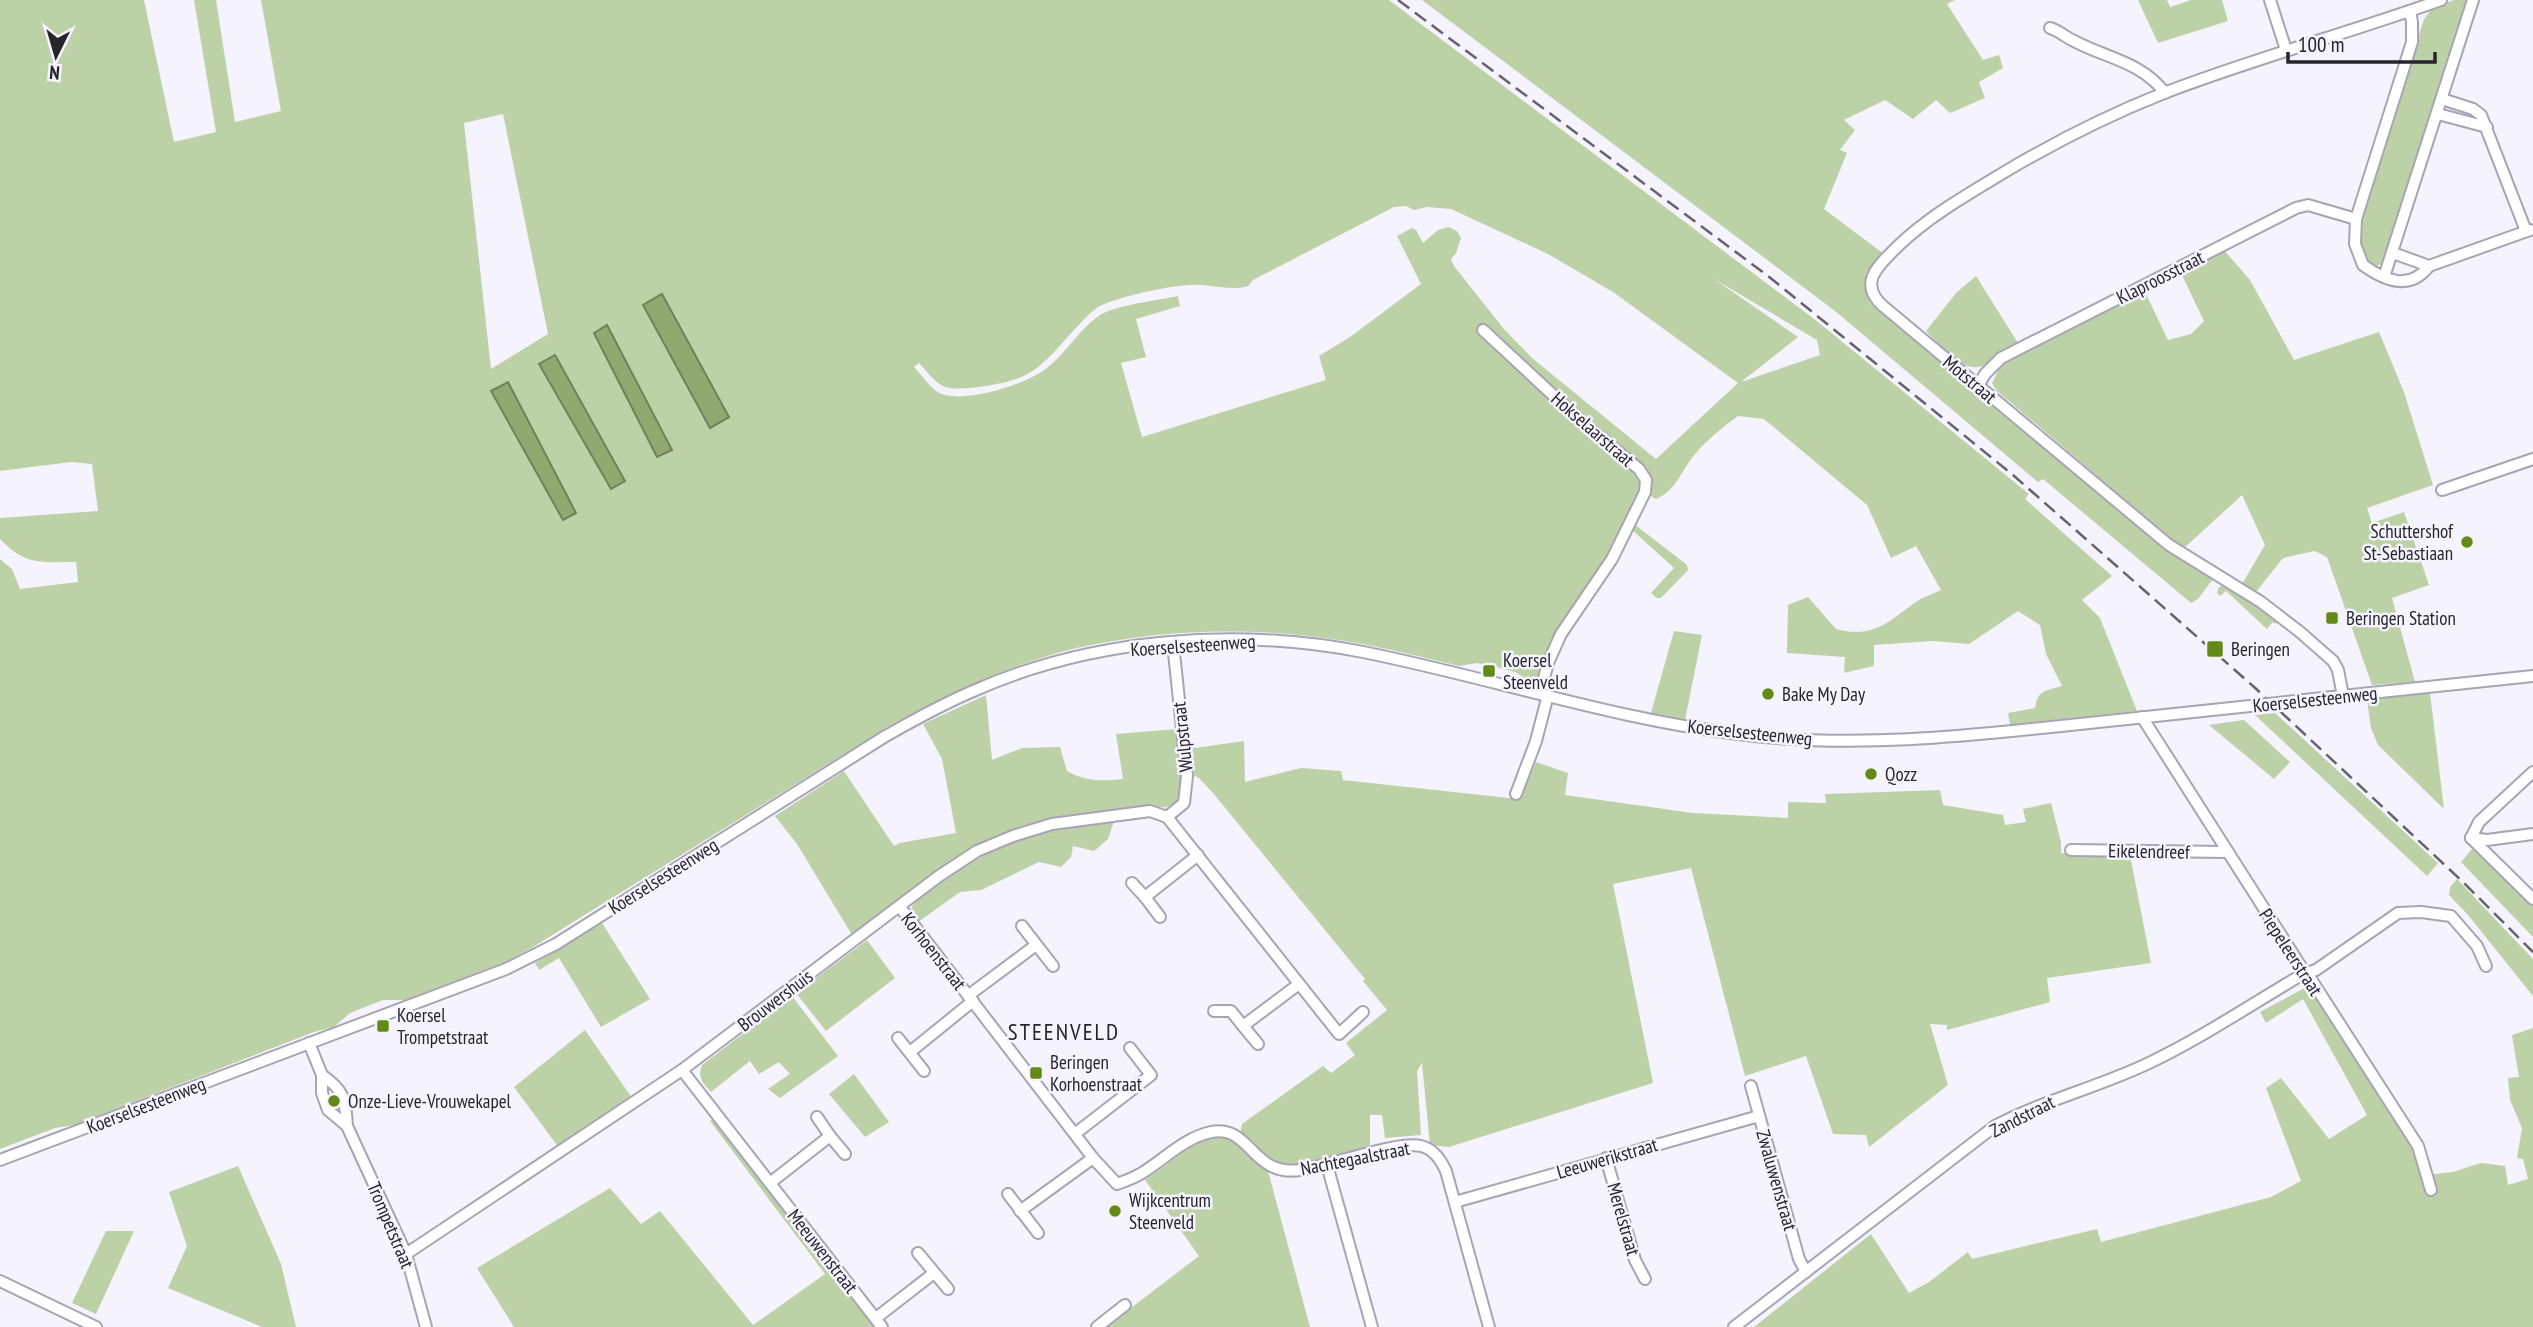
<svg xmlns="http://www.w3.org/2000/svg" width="2533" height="1327" font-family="'PT Sans Narrow',sans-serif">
<rect width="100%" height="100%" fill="#f5f3fe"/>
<g fill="#bdd1a6" fill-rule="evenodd">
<path d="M0,0H144L174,142L216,132L194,0H216L235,122L281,111L261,0H1389L1813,318L2029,494L2025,499L2112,576L2082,600L2100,618L2137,711L2010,725L2008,713L2035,708C2038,689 2046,691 2062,686L2046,654L2040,625L2018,611L1969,644L1933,641L1874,645V666L1844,673L1845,657L1787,653L1788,605L1808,597L1836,629C1875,639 1888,621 1916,602C1923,597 1933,594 1941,590L1916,546L1891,558L1867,505L1764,419L1738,416C1724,426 1708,439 1696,453C1682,468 1677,491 1656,499L1649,495L1636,471L1641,481V491L1608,558L1569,612L1550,645L1536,685L1515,672L1496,667L1477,663L1459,666C1421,657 1383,647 1345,641C1259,627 1171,628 1086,646C1018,660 955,692 894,723L533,947L505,962L405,1000H383L350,1013L334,1027L314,1032L74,1125L55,1128L0,1149V559L12,569L20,589L78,582L76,562C40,562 26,566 0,539V518L98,511L92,464L71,462L0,471ZM503,114L548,334L491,369L464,123ZM1406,206L1414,210L1427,207L1451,209L1548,254L1613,292L1738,383L1656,459L1532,358L1503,328L1454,266L1451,259L1456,253L1461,238L1457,231L1449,227L1438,230L1423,243L1416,230L1412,228L1397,236L1421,284L1350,337L1319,356L1326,380L1142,437L1121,363L1146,357L1136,319L1180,306L1178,296C1159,300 1116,305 1100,315C1079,329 1067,352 1047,368C1027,384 960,407 936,391C928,385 921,374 914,367L919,363C942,389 942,391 978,387C1031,381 1040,368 1074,330C1082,322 1091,310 1102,305C1123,296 1167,286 1190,285C1209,283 1229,292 1248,286L1253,280L1394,207ZM1714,279L1817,340L1820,355L1741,382L1798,337ZM608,326L657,456L594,333ZM507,382L576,513L563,519Z"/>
<path d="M1422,0H1955L1947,4L1983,60L1999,55L2003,68L1979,82L1985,98L1950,113L1936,100L1913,119L1885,100L1844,120L1855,130L1840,150L1847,153L1824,209L1884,254C1869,271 1859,282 1871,304L2159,543L2213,579L2198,599L2191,603L2043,479L2038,482L1835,311Z"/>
<polygon points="2138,0 2167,0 2170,7 2191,0 2222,0 2228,21 2158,43"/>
<path d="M2454,0H2467L2468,2L2385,262C2363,276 2360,246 2357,230L2424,19L2433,7Z"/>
<polygon points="2223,249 2250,280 2294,360 2379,332 2404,392 2433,485 2367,508 2372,523 2404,512 2429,585 2392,598 2415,682 2372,685 2327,557 2315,551 2283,558 2256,592 2242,584 2265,545 2242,495 2183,549 1996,390 1992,383 2000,367 2012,359 2144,290 2168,340 2191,334 2204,321 2180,271"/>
<path d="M1976,276L2018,343C2012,346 2004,348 1998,352C1993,355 1990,360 1986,364C1966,378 1939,344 1926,331L1957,292Z"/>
<polygon points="1634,524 1687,565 1688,570 1661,598 1657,598 1651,593 1674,568 1631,529"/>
<polygon points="2222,586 2260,607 2277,622 2275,624 2273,622 2267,629 2226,591 2220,596 2217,593 2219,587"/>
<polygon points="1674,631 1702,635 1685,720 1651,713"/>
<polygon points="2430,693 2444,809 2378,745 2371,728 2367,700"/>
<path d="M986,695L992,760L1022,748L1060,747L1067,771C1087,782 1101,781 1123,779L1116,734L1177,729C1178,745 1187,784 1180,797C1177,803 1172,805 1166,807L1096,812L1011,832L972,848L852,935L797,844L775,816L844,771L894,846L900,843L956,833L942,759L923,724Z"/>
<polygon points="2275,713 2438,863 2427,876 2255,715"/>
<polygon points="2244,720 2290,762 2274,779 2209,725"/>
<polygon points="1244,741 1245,782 1301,768 1341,771 1343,780 1509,798 1521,797 1536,762 1568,773 1565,795 1693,813 1788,818 1788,802 1826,803 1825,794 1940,790 1943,805 2003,815 2005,825 2026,822 2023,809 2051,803 2061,842 2061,853 2130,855 2151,963 2047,978 2050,1002 1947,1030 1947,1025 1930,1024 1948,1085 1869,1147 1866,1135 1833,1134 1806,1056 1745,1076 1691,868 1613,884 1653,1083 1449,1147 1430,1145 1422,1063 1417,1071 1421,1135 1385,1138 1382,1115 1370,1115 1370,1151 1300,1167 1278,1166 1240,1135 1242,1124 1323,1066 1331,1073 1355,1055 1346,1043 1387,1010 1363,981 1365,979 1213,793 1199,778 1191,774 1187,749"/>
<polygon points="1114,821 1108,839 1094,851 1073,846 1071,857 1061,867 1039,862 981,890 960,892 918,922 910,912 914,902 969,863 1012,842 1055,828"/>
<polygon points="2472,849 2513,885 2533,907 2533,937 2461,862"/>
<polygon points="2457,879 2533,959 2533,996 2468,915 2449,895 2450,887"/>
<polygon points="602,923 650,999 601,1027 559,958 539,970 535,963"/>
<polygon points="867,940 895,978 826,1031 796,993"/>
<polygon points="2310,985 2411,1139 2425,1175 2453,1172 2481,1163 2505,1166 2508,1185 2528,1179 2523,1159 2517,1158 2522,1128 2510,1100 2508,1078 2519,1077 2512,1035 2533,1028 2533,1327 1754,1327 1871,1234 1909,1293 1929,1282 1968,1252 1972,1259 2097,1229 2101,1242 2271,1197 2301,1181 2266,1088 2281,1078 2329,1139 2367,1115 2303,999 2266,1023 2260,1012"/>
<path d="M792,996L838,1056L780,1098L768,1089L790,1074L779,1062L759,1074L750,1061L711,1092C703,1083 697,1078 702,1065Z"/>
<polygon points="585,1030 632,1098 559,1148 514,1087"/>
<polygon points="854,1074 889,1122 865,1137 829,1094"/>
<polygon points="714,1118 876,1327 514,1327 477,1268 610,1188 641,1224 660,1211 753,1325 825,1274 710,1121"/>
<polygon points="1211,1136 1228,1137 1238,1143 1268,1171 1310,1327 1106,1327 1199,1256 1145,1180 1200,1140"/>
<polygon points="238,1166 281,1264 296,1327 262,1327 168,1288 187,1246 169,1192"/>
<polygon points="106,1231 134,1231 96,1314 72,1303"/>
</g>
<g fill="#8fa96f" stroke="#70815b" stroke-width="2">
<polygon points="662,294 729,417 710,428 643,305"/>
<polygon points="607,325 672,450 657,457 594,333"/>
<polygon points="555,355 625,481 611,489 539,364"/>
<polygon points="508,382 576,513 563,520 491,391"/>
</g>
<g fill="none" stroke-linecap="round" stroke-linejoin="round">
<g stroke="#a7a4b5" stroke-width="14">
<g id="minor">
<polyline points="2270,0 2286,50"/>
<path d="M2410,11L2412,22V42L2356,219L2355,244L2363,265C2385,281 2410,291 2429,266"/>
<path d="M2050,28C2060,31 2065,37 2074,41C2106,58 2142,62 2165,93"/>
<polyline points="2442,99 2473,109 2481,115 2526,231"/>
<polyline points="2438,114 2487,127"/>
<polyline points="2393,253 2429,266 2530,230"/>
<polyline points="2384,277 2473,0"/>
<polyline points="1483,330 1584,424 1639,469 1646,480 1645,492 1612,559 1561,634 1548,663 1540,693"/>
<polyline points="1978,386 1985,374 2001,358 2296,208 2308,205 2356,219"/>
<polyline points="2442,490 2533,459"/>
<polyline points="1173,643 1187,776 1184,803 1167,817 1339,1034 1363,1012"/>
<path d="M2343,696L2338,670L2333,661L2300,632L2261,602L2169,545L1883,306C1857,283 1879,265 1898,246C1927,218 1963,197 1998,176C2051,144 2106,116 2164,93C2255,58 2349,33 2441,0"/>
<polyline points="2304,700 2533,676"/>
<polyline points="2142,717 2300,965 2302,973 2307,973 2418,1146 2431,1190"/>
<polyline points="1516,794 1536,741 1548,695"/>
<polyline points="2471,838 2479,822 2533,772"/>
<polyline points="2471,838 2533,899"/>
<polyline points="2471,838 2487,840 2533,834"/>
<polyline points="2071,850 2226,852"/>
<polyline points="1132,883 1145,897"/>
<path d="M900,907L1093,1158L1117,1184C1125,1181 1134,1178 1142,1173C1163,1160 1186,1137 1211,1132C1251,1124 1251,1177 1300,1170C1330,1166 1396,1141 1421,1146C1434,1149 1441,1160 1446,1171L1489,1327"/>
<polyline points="1160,917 1145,897 1198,855"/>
<polyline points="1022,926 1053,966"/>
<polyline points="2307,973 2316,970 2398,913 2421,912 2451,916 2477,946 2486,966"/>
<polyline points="969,995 1036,945"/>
<polyline points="1214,1011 1231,1011 1243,1026"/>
<polyline points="898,1038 924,1071"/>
<polyline points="309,1043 322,1075 322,1093 328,1110 347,1126"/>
<polyline points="1258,1044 1243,1026 1299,984"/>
<polyline points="910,1052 973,1001"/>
<polyline points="682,1070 882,1327"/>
<path d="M322,1075C345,1091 345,1099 347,1126L406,1254L426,1327"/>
<polyline points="1751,1086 1799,1259 1806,1272"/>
<polyline points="1076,1133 1151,1075 1130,1048"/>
<polyline points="830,1136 845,1154"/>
<polyline points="1606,1158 1635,1260 1645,1279"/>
<path d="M0,1160L506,969L556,944L884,737C912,721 941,705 971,692C1091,638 1235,627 1363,652C1493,678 1621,722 1754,736C1858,747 1958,737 2061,726C2124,719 2187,713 2250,706"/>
<polyline points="1327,1165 1372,1327"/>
<polyline points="770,1183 830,1136 817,1117"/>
<polyline points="1008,1194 1038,1233"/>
<polyline points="1455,1202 1759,1116"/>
<polyline points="1020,1211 1093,1158"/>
<polyline points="918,1253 948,1289"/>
<polyline points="406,1254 682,1070 939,876 977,851 1013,836 1052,824 1150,811 1167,817"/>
<polyline points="0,1281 96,1327"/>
<polyline points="876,1318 934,1273"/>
<polyline points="1097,1327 1125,1305"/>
<path d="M1734,1327L1995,1126C2044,1100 2099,1087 2149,1063C2201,1038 2249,1006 2298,977L2302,973"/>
</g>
</g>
<use href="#minor" stroke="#fff" stroke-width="10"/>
<polyline stroke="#64626b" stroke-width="2.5" stroke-dasharray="14 7" stroke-linecap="butt" points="1398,0 1768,276 2013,475 2253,686 2463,882 2533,952"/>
<g stroke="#a7a4b5" stroke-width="14" stroke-linecap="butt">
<polyline id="minor-bridge" points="2250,706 2304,700"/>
</g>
<use href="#minor-bridge" stroke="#fff" stroke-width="10"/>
</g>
<g fill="#628a15" stroke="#f5f3fe" stroke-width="2.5">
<circle cx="2467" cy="542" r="7"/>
<rect x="2325" y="611" width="14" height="14" rx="3.5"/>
<rect x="2206" y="640" width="18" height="18" rx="3.5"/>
<rect x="1482" y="664" width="14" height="14" rx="3.5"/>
<circle cx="1768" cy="694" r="7"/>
<circle cx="1871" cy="774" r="7"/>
<rect x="376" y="1019" width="14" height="14" rx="3.5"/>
<rect x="1029" y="1066" width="14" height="14" rx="3.5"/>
<circle cx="334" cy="1101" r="7"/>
<circle cx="1115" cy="1211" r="7"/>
</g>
<g text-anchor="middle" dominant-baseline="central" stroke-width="5" stroke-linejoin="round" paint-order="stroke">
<g font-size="19" fill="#27252c" stroke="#f5f3fe">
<text transform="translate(2160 277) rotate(-27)">Klaproosstraat</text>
<text transform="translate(1970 379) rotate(40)">Motstraat</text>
<text transform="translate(1593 429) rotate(41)">Hokselaarstraat</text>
<text transform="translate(1193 645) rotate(-4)">Koerselsesteenweg</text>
<text transform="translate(2315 699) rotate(-6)">Koerselsesteenweg</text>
<text transform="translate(1750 732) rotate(6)">Koerselsesteenweg</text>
<text transform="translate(1182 737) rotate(-96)">Wulpstraat</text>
<text transform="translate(2149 851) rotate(1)">Eikelendreef</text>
<text transform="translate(663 876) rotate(-32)">Koerselsesteenweg</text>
<text transform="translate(934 951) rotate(52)">Korhoenstraat</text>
<text transform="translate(2291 952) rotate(57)">Piepeleerstraat</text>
<text transform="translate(775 1000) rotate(-37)">Brouwershuis</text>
<text transform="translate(146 1105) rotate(-21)">Koerselsesteenweg</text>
<text transform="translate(2022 1116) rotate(-27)">Zandstraat</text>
<text transform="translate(1355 1158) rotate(-11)">Nachtegaalstraat</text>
<text transform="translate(1607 1158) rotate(-16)">Leeuwerikstraat</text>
<text transform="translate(1777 1180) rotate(74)">Zwaluwenstraat</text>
<text transform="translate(1624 1219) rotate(74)">Merelstraat</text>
<text transform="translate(391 1225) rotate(67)">Trompetstraat</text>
<text transform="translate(823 1251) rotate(52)">Meeuwenstraat</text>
</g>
<g font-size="19" fill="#27252c" stroke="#f5f3fe" text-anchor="start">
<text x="2453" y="531" text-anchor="end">Schuttershof<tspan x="2453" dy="22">St-Sebastiaan</tspan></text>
<text x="2346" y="618">Beringen Station</text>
<text x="2231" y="649">Beringen</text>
<text x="1503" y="660">Koersel<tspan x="1503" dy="22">Steenveld</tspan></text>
<text x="1782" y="694">Bake My Day</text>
<text x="1885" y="774">Qozz</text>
<text x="397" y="1015">Koersel<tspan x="397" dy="22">Trompetstraat</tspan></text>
<text x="1050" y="1062">Beringen<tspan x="1050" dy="22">Korhoenstraat</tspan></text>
<text x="348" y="1101">Onze-Lieve-Vrouwekapel</text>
<text x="1129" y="1200">Wijkcentrum<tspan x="1129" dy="22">Steenveld</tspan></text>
</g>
<g font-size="23" letter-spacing="2" fill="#27252c" stroke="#f5f3fe">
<text x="1064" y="1031">STEENVELD</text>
</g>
</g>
<g transform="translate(56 56) rotate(185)" stroke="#f5f3fe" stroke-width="5" paint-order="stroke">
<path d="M0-5L12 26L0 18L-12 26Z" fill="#27252c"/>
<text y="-10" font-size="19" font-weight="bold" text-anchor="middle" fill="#27252c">N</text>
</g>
<path d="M2288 52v10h147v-10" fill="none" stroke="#27252c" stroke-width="3.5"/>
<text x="2298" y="52" font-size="21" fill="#27252c" stroke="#f5f3fe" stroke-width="5" paint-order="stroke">100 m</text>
</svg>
